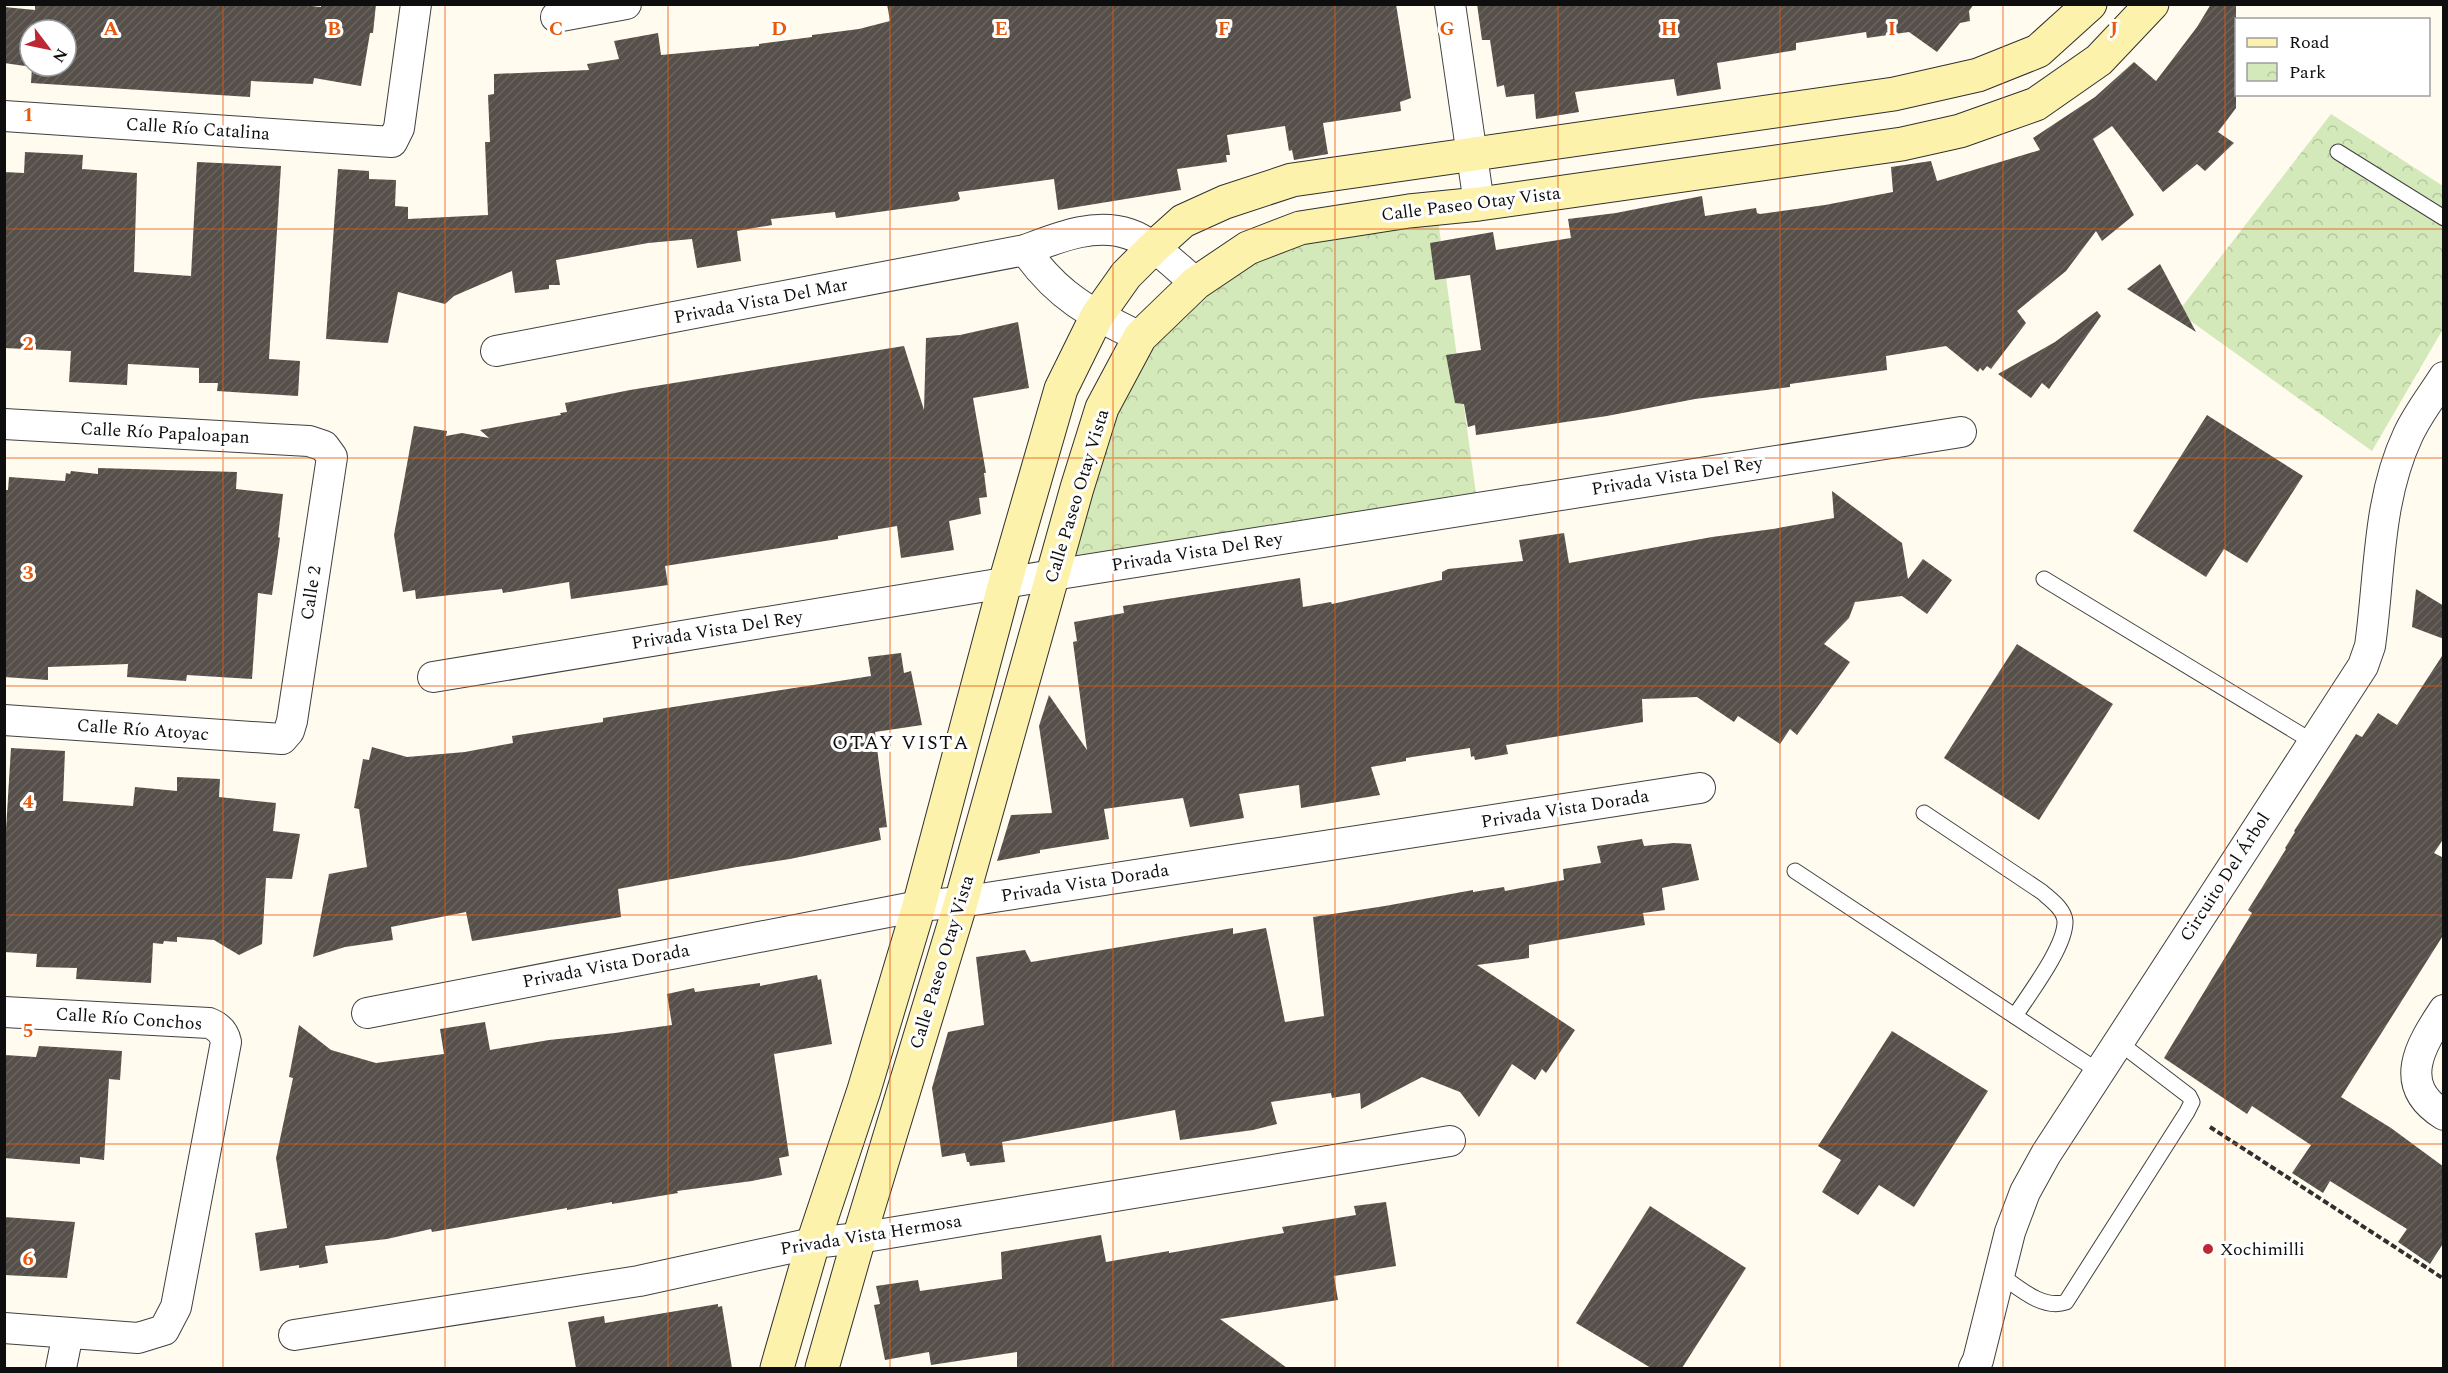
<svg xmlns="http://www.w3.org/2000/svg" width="2448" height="1373" font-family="Spectral,serif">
<defs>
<pattern id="park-crowns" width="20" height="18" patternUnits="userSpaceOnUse" patternTransform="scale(1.5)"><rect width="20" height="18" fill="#d3e9b9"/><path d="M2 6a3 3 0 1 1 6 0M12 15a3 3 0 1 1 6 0" fill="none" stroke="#b4c79e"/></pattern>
<pattern id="building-hatch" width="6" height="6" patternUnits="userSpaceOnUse" patternTransform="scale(1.5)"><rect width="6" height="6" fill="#564f4a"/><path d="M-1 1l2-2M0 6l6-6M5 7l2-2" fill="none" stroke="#696460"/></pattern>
</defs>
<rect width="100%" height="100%" fill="#fffbef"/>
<g fill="url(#park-crowns)">
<polygon points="2331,114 2443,186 2443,329 2372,451 2178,312"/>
<polygon points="1437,213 1479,515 1053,575 1140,337 1248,248"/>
</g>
<g fill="url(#building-hatch)" fill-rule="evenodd">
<path d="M56,4H291L321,7V4H376L373,33H370L361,86L314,78L313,84L251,81L250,97L31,83L32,67L4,63V7L35,10V5ZM30,30H66V66H30Z"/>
<polygon points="887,4 1396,4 1411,98 1400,102 1401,111 1323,123 1328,154 1294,160 1292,150 1289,151 1285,126 1227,135 1230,155 1226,155 1227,162 1177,169 1181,190 1058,210 1054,179 958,192 960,199 957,201 836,218 835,212 771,219 772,225 737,231 741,261 697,268 692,239 648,243 556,260 560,285 549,285 549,289 515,293 512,271 454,296 445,304 398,292 388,343 326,339 338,169 369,171 369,179 396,180 395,206 408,207 408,219 488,215 485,142 490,142 488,95 494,94 494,74 589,70 587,64 619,59 614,41 658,33 661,55 759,46 759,44 812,37 812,35 859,29 890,21"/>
<polygon points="1477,4 1974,4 1969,11 1970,21 1960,23 1937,52 1909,32 1867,38 1866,32 1796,43 1796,50 1717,63 1721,89 1677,96 1674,79 1575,92 1579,112 1536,119 1534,94 1506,97 1504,85 1497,87 1490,40 1482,40"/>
<polygon points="2211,4 2236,4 2236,108 2218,132 2234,143 2205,171 2197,164 2163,192 2112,126 2093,139 2134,215 2102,241 2096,231 2066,271 2017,311 2026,323 1991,369 1987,366 1983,371 1980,368 1978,372 1946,346 1886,356 1887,370 1790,384 1790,387 1695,399 1607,416 1476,435 1475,425 1468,427 1464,404 1455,403 1446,355 1481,350 1470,275 1435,280 1430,243 1493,232 1496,250 1571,238 1568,219 1616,213 1702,196 1705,216 1756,208 1757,213 1760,214 1825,205 1893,192 1891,167 1931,161 1937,181 2040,150 2033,138 2095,97 2134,62 2156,81 2197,27"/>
<polygon points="25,152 83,155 82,169 137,173 134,272 191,276 197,162 281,166 269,359 300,361 298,396 217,391 218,383 199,383 199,368 128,364 127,385 69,382 71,351 4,348 4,172 24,173"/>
<polygon points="2160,264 2196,332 2127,289"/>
<polygon points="2097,311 2101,316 2049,389 2042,383 2031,398 1998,374 2055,342"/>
<polygon points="1018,322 1029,388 973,398 986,473 984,473 987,497 979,498 981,514 949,521 954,550 901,558 897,526 838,536 838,539 665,566 668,585 571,599 569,582 503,593 502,589 416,599 415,590 403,592 394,535 414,426 447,431 446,436 462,433 489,438 480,430 561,415 560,413 567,412 565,403 630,390 904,346 924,410 926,338 960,335"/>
<polygon points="2207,415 2303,476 2247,563 2224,549 2206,577 2133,531"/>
<polygon points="98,468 237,472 236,489 283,494 278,537 280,538 272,595 258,593 252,679 187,675 186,681 127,677 128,664 48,667 48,680 4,677 4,490 8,490 9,477 65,481 66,473 70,474 71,471 98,474"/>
<polygon points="1832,491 1902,543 1908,579 1923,559 1952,580 1927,614 1902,596 1855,602 1849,618 1824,644 1850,662 1797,735 1790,729 1780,744 1738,716 1734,722 1697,697 1642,699 1643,722 1506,745 1508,754 1475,760 1474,756 1471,757 1470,748 1406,758 1406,761 1371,767 1380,795 1301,808 1299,785 1239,794 1244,818 1190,827 1183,798 1104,809 1109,839 1040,850 1040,853 997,861 1011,815 1052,813 1039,726 1049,695 1087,750 1073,642 1077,641 1074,622 1124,613 1123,606 1300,578 1303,607 1331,602 1332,604 1442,580 1442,572 1448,569 1523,561 1519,540 1564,533 1569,563 1712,537 1773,529 1834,518"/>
<polygon points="2416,589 2444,606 2444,639 2412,627"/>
<polygon points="2017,644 2113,704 2039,820 1944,758"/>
<polygon points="901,653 904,673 911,671 922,725 875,732 887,827 879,828 881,840 790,859 737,867 618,889 621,917 472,941 466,912 391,927 393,940 345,947 313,957 329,874 367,867 359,809 354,808 363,759 369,760 372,747 407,757 465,752 513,743 512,736 603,722 603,718 871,676 868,657"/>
<polygon points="2444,653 2444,838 2434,853 2444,858 2444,934 2341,1097 2391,1128 2444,1167 2444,1242 2430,1264 2398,1242 2407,1229 2330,1181 2323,1193 2292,1173 2311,1145 2252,1106 2247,1114 2164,1058 2252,913 2248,910 2286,849 2285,848 2295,832 2294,831 2356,734 2362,737 2378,713 2397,725"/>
<polygon points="11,748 65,751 63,801 133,806 135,787 177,791 177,777 220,779 219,797 276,803 273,831 300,834 292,879 266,878 262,944 239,955 214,940 177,937 177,942 164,941 163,944 153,943 151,983 76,979 77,968 36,967 37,954 4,952 4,862"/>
<polygon points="1642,839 1644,846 1674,843 1691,844 1699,880 1662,888 1665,910 1643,913 1645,925 1529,945 1529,958 1477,965 1575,1030 1546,1073 1542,1069 1535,1080 1512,1064 1479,1117 1460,1092 1422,1077 1361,1109 1360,1093 1332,1098 1331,1093 1271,1102 1277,1124 1253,1130 1180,1140 1175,1110 1002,1142 1005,1162 970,1166 969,1162 967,1162 965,1153 942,1157 932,1088 948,1032 984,1025 976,957 1025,950 1031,962 1233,928 1233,934 1266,928 1285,1022 1324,1016 1313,917 1385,906 1473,890 1473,892 1504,887 1505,891 1564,880 1563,869 1601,863 1597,846"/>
<polygon points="817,975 818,980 821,979 832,1044 774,1054 789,1156 779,1158 782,1175 752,1181 677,1191 678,1193 612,1204 612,1202 567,1210 567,1208 432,1232 431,1229 387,1239 325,1246 328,1263 299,1268 299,1265 260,1271 255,1233 287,1228 276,1158 293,1078 289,1077 299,1025 331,1050 376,1063 444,1054 440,1029 485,1022 490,1050 549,1040 615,1033 672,1025 667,994 694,988 695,992 760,983 760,986"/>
<polygon points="1892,1031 1988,1091 1914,1207 1879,1185 1858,1215 1822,1192 1841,1160 1818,1146"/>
<polygon points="39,1046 122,1051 120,1080 109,1079 104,1160 80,1157 80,1164 4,1158 5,1055 36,1057"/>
<polygon points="1386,1202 1396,1266 1334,1276 1338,1300 1220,1319 1287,1368 1017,1368 1017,1352 931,1365 929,1352 885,1360 874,1305 880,1304 876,1286 918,1280 920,1291 1002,1279 1001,1252 1101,1235 1106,1262 1169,1251 1169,1253 1284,1233 1282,1227 1356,1215 1354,1206"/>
<polygon points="1650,1206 1746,1268 1682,1368 1651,1368 1576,1323"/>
<polygon points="4,1217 75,1222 67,1278 4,1275"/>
<polygon points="718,1304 718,1307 722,1306 732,1368 576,1368 568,1322 604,1316 605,1323"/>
</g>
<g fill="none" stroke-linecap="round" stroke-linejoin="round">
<g stroke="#414141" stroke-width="17">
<g id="lane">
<polyline points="2338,152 2444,218"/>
<polyline points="2044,579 2313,742"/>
<path d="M1924,813L2042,892C2051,900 2064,909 2065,921C2066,946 2029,994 2015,1016"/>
<polyline points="1795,871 2098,1071"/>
<path d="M1999,1274C2018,1287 2042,1310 2066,1302L2187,1112L2192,1102L2189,1096L2117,1041"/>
</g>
</g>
<g stroke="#414141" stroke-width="32">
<g id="street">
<polyline points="1450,4 1479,204"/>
<polyline points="556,17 626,4"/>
<polyline points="4,116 392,142 399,128 416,4"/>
<path d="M1025,250C1058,297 1090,313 1140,337"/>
<path d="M496,351L1025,250C1057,238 1094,222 1129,234C1153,242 1176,267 1196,283"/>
<polyline points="4,424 309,441 324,446 332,457 292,721 289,731 282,739 4,720"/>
<polyline points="433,677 1053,575 1961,432"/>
<path d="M2444,1010C2420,1046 2396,1085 2444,1115"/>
<path d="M4,1012L209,1023C219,1027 224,1032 226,1042L176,1307L164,1330L138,1338L4,1328"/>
<polyline points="367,1013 919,906 961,902 1700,788"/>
<polyline points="294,1335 639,1281 813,1243 859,1238 1450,1141"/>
<polyline points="61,1368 68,1333"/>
<path d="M1974,1368L1978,1360L2010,1232L2025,1192L2046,1154L2363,666L2370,646C2380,576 2377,501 2408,435C2417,415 2432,396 2444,377"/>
</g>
</g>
<g stroke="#303030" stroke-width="35">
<g id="secondary">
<polyline points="777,1368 813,1243 864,1090 919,906 1005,583 1061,389 1097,316 1126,275 1153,248 1183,221 1225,202 1292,180 1894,94 1978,75 2038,51 2090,4"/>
<polyline points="822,1368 859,1238 961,902 1077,488 1102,408 1140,337 1196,283 1248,248 1300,228 1409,211 1479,204 1902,144 1960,131 2036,104 2099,60 2152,4"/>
</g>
</g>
<polyline stroke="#303030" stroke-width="4" stroke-dasharray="6 3" stroke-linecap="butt" points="2210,1127 2444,1279"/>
<use href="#lane" stroke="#fff" stroke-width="15"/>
<use href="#street" stroke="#fff" stroke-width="30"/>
<use href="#secondary" stroke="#fdf2ab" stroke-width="33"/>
</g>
<path fill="none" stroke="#e8590c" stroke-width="1.5" stroke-opacity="0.55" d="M223,4V1368M445,4V1368M668,4V1368M890,4V1368M1113,4V1368M1335,4V1368M1558,4V1368M1780,4V1368M2003,4V1368M2225,4V1368M4,229H2444M4,458H2444M4,686H2444M4,915H2444M4,1144H2444"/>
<circle fill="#bc2834" stroke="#fff" stroke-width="2" cx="2208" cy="1249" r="6"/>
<g text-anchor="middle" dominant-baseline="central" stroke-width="6" stroke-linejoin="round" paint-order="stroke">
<g font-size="18" fill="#0e0e0e" stroke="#fff">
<text transform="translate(198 129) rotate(4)">Calle Río Catalina</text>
<text transform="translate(1471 204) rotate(-7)">Calle Paseo Otay Vista</text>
<text transform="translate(761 301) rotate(-11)">Privada Vista Del Mar</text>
<text transform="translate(165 433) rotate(3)">Calle Río Papaloapan</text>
<text transform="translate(1677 476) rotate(-9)">Privada Vista Del Rey</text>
<text transform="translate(1077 496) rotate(-73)">Calle Paseo Otay Vista</text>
<text transform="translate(1197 552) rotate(-9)">Privada Vista Del Rey</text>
<text transform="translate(311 593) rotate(-81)">Calle 2</text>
<text transform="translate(717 630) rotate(-9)">Privada Vista Del Rey</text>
<text transform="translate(143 730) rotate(4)">Calle Río Atoyac</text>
<text transform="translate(1565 809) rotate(-9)">Privada Vista Dorada</text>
<text transform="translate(2225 877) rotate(-57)">Circuito Del Árbol</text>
<text transform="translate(1085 883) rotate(-9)">Privada Vista Dorada</text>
<text transform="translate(942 962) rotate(-73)">Calle Paseo Otay Vista</text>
<text transform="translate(606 966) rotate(-11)">Privada Vista Dorada</text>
<text transform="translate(129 1019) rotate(4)">Calle Río Conchos</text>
<text transform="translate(871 1235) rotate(-9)">Privada Vista Hermosa</text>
</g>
<g font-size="18" fill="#0e0e0e" stroke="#fff" text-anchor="start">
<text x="2220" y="1249">Xochimilli</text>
</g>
<g font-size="20" letter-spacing="1.5" fill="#0e0e0e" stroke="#fff">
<text x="901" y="743">OTAY VISTA</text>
</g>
</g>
<g font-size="20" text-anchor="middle" font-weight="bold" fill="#e8590c" stroke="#fff" stroke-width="6" stroke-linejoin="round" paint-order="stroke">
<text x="111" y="35">A</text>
<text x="334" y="35">B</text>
<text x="556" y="35">C</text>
<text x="779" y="35">D</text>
<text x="1001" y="35">E</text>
<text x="1224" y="35">F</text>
<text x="1447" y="35">G</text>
<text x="1669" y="35">H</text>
<text x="1892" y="35">I</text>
<text x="2114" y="35">J</text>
<text x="28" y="121">1</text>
<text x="28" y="350">2</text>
<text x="28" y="579">3</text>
<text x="28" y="808">4</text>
<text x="28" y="1037">5</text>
<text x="28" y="1265">6</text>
</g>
<rect width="2448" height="1373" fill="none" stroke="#0e0e0e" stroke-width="12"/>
<rect x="2235" y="18" width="195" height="78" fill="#ffffff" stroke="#9f9f9f" stroke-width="1.5"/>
<rect x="2247" y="38" width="30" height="9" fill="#fdf2ab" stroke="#9f9f9f" stroke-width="1.5"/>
<text x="2289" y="48" font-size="18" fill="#0e0e0e">Road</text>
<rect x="2247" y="63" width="30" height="18" fill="url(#park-crowns)" stroke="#9f9f9f" stroke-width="1.5"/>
<text x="2289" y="78" font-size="18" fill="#0e0e0e">Park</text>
<g transform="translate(48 48) rotate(122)"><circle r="28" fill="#ffffff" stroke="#9f9f9f" stroke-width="1.5"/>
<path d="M0-4.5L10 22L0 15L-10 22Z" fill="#bc2834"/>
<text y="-9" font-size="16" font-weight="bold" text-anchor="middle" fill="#0e0e0e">N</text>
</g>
</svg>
